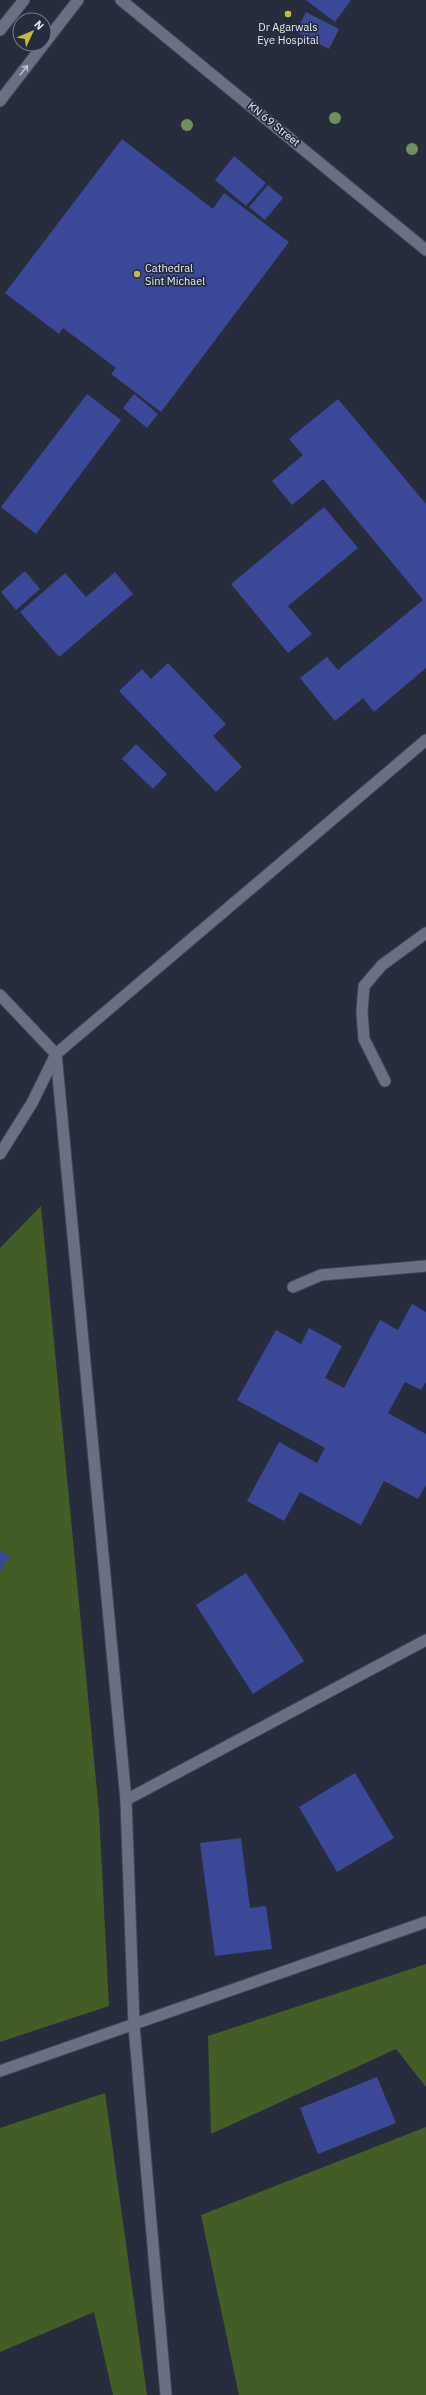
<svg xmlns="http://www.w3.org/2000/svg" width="426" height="2395" font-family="'IBM Plex Sans',sans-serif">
<rect width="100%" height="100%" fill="#282d3e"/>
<g fill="#445c25">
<polygon points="41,1206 99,1812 109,2006 0,2042 0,1248"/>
<polygon points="426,1964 426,2087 396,2049 211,2134 208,2036"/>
<polygon points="105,2093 147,2395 113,2395 94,2312 0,2352 0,2128"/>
<polygon points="426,2127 426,2395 239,2395 201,2215"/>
</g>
<g fill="#3b4797">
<polygon points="306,0 351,0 335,22"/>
<polygon points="306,12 339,29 329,49 296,32"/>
<polygon points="122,139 213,209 224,193 289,242 161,412 111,374 116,368 63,328 59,334 5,293"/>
<polygon points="234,156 266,183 246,206 215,180"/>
<polygon points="268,185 283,198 265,220 249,207"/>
<polygon points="87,394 121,420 36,534 1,507"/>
<polygon points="134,394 158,414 147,428 123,408"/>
<polygon points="338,399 426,504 426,668 374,712 363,698 335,721 300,678 327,657 338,670 423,600 323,479 292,505 272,481 303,455 289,439"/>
<polygon points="324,507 358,548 288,606 312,634 288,653 231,584"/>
<polygon points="25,571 40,589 16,610 1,592"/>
<polygon points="115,572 133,594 59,657 20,612 65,573 86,597"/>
<polygon points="168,663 226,724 213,736 242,767 216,792 119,691 142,669 151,679"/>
<polygon points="136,744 167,774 153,789 122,759"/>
<polygon points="412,1304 426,1312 426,1382 421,1390 405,1382 388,1413 426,1434 426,1485 418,1499 384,1481 361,1525 300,1492 284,1521 247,1501 279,1442 317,1463 325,1448 237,1400 276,1330 301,1344 309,1328 342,1346 325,1378 344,1388 380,1320 398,1330"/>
<polygon points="0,1550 9,1556 0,1571"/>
<polygon points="246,1573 304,1661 253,1694 196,1605"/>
<polygon points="355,1773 394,1838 337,1872 299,1807"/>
<polygon points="241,1838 250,1908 266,1906 272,1949 215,1956 200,1843"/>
<polygon points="377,2077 396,2123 318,2154 300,2108"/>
</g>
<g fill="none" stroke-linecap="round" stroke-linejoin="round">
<g stroke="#444856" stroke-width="13">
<g id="service">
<polyline points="385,1081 364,1039 362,1012 364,986 382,965 426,933"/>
<polyline points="293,1287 321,1275 426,1266"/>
<polyline points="126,1800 426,1640"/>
</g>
</g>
<g stroke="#444856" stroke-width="13">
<g id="minor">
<polyline points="121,0 426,250"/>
<polyline points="0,30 24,0"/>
<polyline points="0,101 78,0"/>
<polyline points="0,995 56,1054 126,1800 134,2026 166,2395"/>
<polyline points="0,1154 32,1103 56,1054 426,740"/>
<polyline points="0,2071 426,1922"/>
</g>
</g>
<use href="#service" stroke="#6a7084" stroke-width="11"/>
<use href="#minor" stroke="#6a7084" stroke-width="11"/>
</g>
<g fill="#719056">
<circle cx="335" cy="118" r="6"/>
<circle cx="187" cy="125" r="6"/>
<circle cx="412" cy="149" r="6"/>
</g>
<defs><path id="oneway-shaft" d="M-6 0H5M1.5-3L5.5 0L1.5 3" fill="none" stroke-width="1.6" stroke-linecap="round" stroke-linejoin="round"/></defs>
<use stroke="#b9becc" href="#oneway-shaft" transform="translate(24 70) rotate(-52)"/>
<g fill="#c3bd3e" stroke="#282d3e" stroke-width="1.5">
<circle cx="288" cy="14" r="4"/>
<circle cx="137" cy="274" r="4"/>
</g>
<g text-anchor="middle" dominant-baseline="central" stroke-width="3.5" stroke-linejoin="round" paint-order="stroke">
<g font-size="11" fill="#e4e8f3" stroke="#282d3e">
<text x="288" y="27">Dr Agarwals<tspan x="288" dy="13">Eye Hospital</tspan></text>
<text x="145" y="268" text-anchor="start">Cathedral<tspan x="145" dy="13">Sint Michael</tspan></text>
</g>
<g font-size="11" fill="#e4e8f3" stroke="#282d3e">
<text transform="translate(274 124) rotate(39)">KN 69 Street</text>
</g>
</g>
<g transform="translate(32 32) rotate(46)"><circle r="19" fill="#282d3e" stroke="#737886"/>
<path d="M0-3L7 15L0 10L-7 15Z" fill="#c3bd3e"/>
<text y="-6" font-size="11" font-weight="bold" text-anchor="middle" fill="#e4e8f3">N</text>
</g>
</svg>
